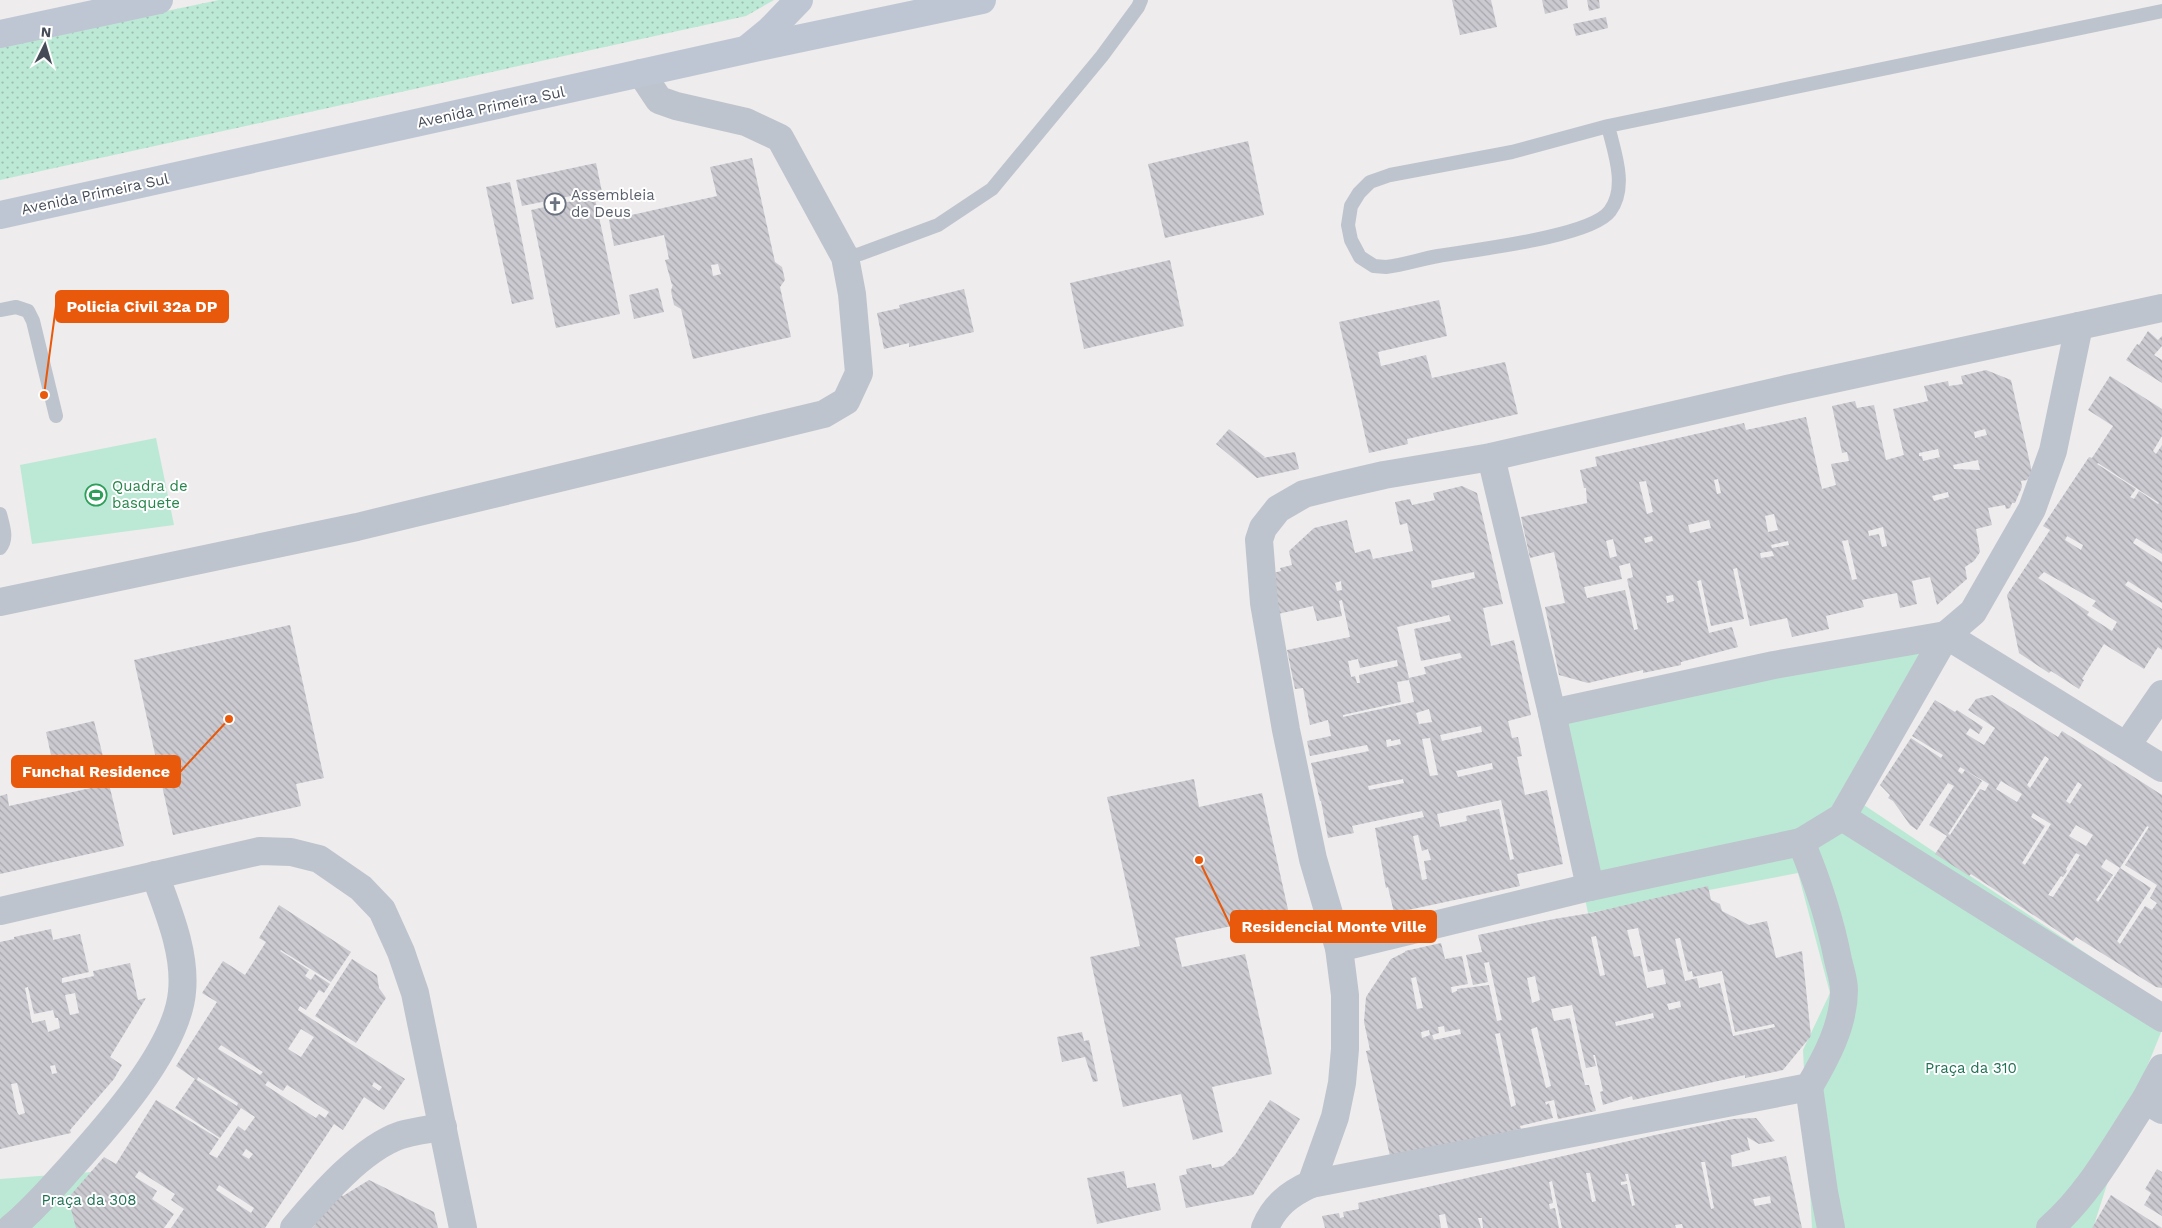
<svg xmlns="http://www.w3.org/2000/svg" width="2162" height="1228" font-family="'Work Sans',sans-serif">
<defs>
<pattern id="grass-dots" width="8" height="8" patternUnits="userSpaceOnUse" patternTransform="scale(1.25)"><rect width="8" height="8" fill="#bce9d5"/><path d="M2 2h.1M6 6h.1" fill="none" stroke="#9bbfb0" stroke-width="1.8" stroke-linecap="round"/></pattern>
<pattern id="building-back-hatch" width="6" height="6" patternUnits="userSpaceOnUse" patternTransform="scale(1.25)"><rect width="6" height="6" fill="#cacad0"/><path d="M-1 5l2 2M0 0l6 6M5-1l2 2" fill="none" stroke="#a6a6ac"/></pattern>
</defs>
<rect width="100%" height="100%" fill="#eeecec"/>
<polygon fill="url(#grass-dots)" points="219,0 774,0 746,16 0,180 0,46"/>
<g fill="#bce9d5">
<polygon points="156,438 174,525 32,544 20,465"/>
<polygon points="1937,627 1864,805 2162,1004 2162,1030 2136,1094 2093,1228 1812,1228 1803,1050 1830,993 1798,873 1588,913 1545,708"/>
<polygon points="105,1171 138,1228 0,1228 0,1179"/>
</g>
<g fill="url(#building-back-hatch)" fill-rule="evenodd">
<polygon points="1452,0 1491,0 1497,27 1460,35"/>
<polygon points="1542,0 1567,0 1568,8 1545,14"/>
<polygon points="1587,0 1599,0 1600,8 1589,11"/>
<polygon points="1606,17 1608,28 1576,36 1573,24"/>
<polygon points="1248,141 1264,215 1165,238 1148,164"/>
<path d="M752,158L775,262L782,267L785,280L780,287L791,337L693,359L681,309L674,305L671,291L673,284L672,285L665,260L669,259L664,235L614,246L609,220L717,196L710,167ZM718,264L721,274L713,276L711,265Z"/>
<polygon points="596,163 602,192 594,194 620,314 556,328 531,210 577,200 576,195 522,206 516,180"/>
<polygon points="510,182 534,299 512,304 486,187"/>
<polygon points="1170,260 1184,326 1084,349 1070,283"/>
<polygon points="658,288 664,312 634,319 629,295"/>
<polygon points="964,289 974,332 909,347 909,343 884,349 877,313 900,308 899,305"/>
<polygon points="1439,300 1447,336 1378,352 1381,366 1426,355 1432,378 1505,362 1518,414 1407,439 1408,444 1369,453 1339,322"/>
<polygon points="2148,331 2158,340 2162,336 2162,346 2154,355 2162,360 2162,383 2126,360 2137,344 2139,345"/>
<path d="M1986,370L2011,380L2032,472L2027,480L2021,481L2022,487L2015,503H2012L2010,508L2006,509L2005,505L1988,508L1992,525L1976,529L1980,552L1974,561L1965,567L1967,579L1937,605L1930,577L1912,581L1917,604L1900,608L1897,593L1862,600L1864,607L1826,616L1829,629L1792,637L1787,618L1750,626L1737,568L1733,569L1744,619L1711,626L1701,580L1697,581L1709,633L1732,627L1738,647L1681,662V665L1643,673V670L1588,683L1559,675L1545,607L1565,603L1554,552L1530,558L1521,517L1587,503L1586,488H1584L1580,470L1597,466L1595,457L1744,423L1746,430L1806,417L1822,489L1836,485L1831,464L1849,461L1847,452L1842,453L1832,406L1855,401L1857,408L1874,405L1886,460L1904,455L1893,409L1928,401L1924,386L1948,381L1949,386L1963,384L1961,376ZM1985,429L1987,435L1975,438L1974,432ZM1938,449L1940,457L1923,461L1922,456H1919V453ZM1978,460L1980,470L1954,469L1953,465ZM1718,479L1721,493L1717,494L1714,480ZM1646,481L1653,512L1647,514L1639,482ZM1948,492L1949,497L1934,501L1932,496ZM1774,514L1778,530L1768,532L1765,516ZM1709,520L1711,528L1690,533L1688,525ZM1883,527L1887,546L1882,547L1879,534L1869,536L1868,531ZM1652,536L1653,541L1645,543L1644,538ZM1613,539L1617,556L1610,558L1606,541ZM1848,540L1857,579L1852,580L1842,541ZM1788,541L1789,545L1772,548L1771,545ZM1772,551L1774,556L1761,558L1760,553ZM1630,563L1633,577L1627,579L1638,629L1634,630L1625,590L1587,598L1584,587L1622,579L1619,566ZM1673,595L1674,601L1667,603L1666,596Z"/>
<path d="M2110,376L2162,409V436L2153,451L2156,454L2162,445V554L2136,538L2133,543L2162,562V603L2128,581L2125,585L2162,609V650L2158,647L2144,669L2104,644L2082,679L2084,680L2079,689L2051,671L2049,673L2019,653L2007,595L2050,530L2043,526L2089,457L2092,458L2113,426L2088,410ZM2098,463L2159,503L2158,504L2139,491L2134,499L2130,497L2136,489L2097,464ZM2067,536L2083,545L2081,550L2065,540ZM2044,572L2096,601L2092,606L2117,622L2112,631L2087,615L2089,612L2038,578Z"/>
<polygon points="1229,429 1265,457 1263,458 1295,452 1299,469 1257,478 1216,444"/>
<path d="M1462,486L1477,493L1503,604L1483,608L1491,646L1514,640L1531,715L1508,721L1512,738L1518,737L1522,756L1517,757L1525,795L1547,790L1563,864L1517,874L1520,886L1394,913L1388,887L1386,888L1375,828L1424,817L1422,811L1352,826L1354,833L1328,838L1321,801H1320L1311,763L1369,751L1367,745L1310,756L1307,741L1331,736L1328,720L1310,725L1303,688L1295,689L1287,650L1350,637L1342,600L1339,601L1342,616L1317,621L1313,606L1278,614L1273,573L1281,571L1280,568L1292,565L1289,551L1314,528L1347,520L1355,553L1370,549L1373,559L1413,551L1407,523L1400,525L1395,502L1410,499L1412,505L1435,500L1433,493ZM1474,572L1475,578L1432,588L1431,581ZM1341,581L1342,590L1337,591L1335,583ZM1449,615L1451,621L1414,629L1421,661L1460,653L1462,658L1424,667L1426,674L1409,678L1397,627ZM1358,659L1360,668L1397,660L1398,666L1359,675L1360,683H1357L1355,676L1351,677L1348,661ZM1409,680L1414,702L1343,717V715L1401,702L1397,682ZM1429,709L1432,722L1419,724L1416,713ZM1481,726L1482,732L1442,741L1440,735ZM1430,738L1438,775L1430,776L1422,739ZM1391,739V741L1400,739L1401,744L1387,747L1386,740ZM1492,763L1493,769L1458,777L1456,771ZM1403,779L1404,783L1369,790L1368,786ZM1501,800L1514,859L1510,860L1499,809L1466,816L1467,821L1440,827L1437,814ZM1418,835L1422,851L1428,849L1431,860L1424,861L1427,879L1422,880L1413,836Z"/>
<polygon points="290,625 324,778 296,784 301,806 173,835 134,660"/>
<path d="M1992,695L2058,737L2062,731L2162,795V988L2156,987L2076,937L2073,941L1971,874L1969,876L1935,854L1947,836L1929,825L1954,786L1948,783L1917,830L1910,825L1893,801L1888,798L1890,795L1880,785L1911,738L1941,758L1943,755L1912,736L1935,700L1955,712L1957,710L1983,727L1979,734L1970,728L1966,734L1984,745L1995,728L1968,710L1976,699ZM2045,756L2049,759L2030,788L2027,785ZM1960,767L1989,784L1985,791L1980,789L1950,835L1948,834L1982,781L1965,770L1962,774L1958,771ZM2001,781L2022,794L2017,802L1996,789ZM2078,782L2082,785L2070,804L2066,801ZM2033,813L2051,824L2025,865L2022,863L2045,826L2031,817ZM2076,825L2093,835L2086,846L2069,836ZM2147,826L2149,827L2125,865L2157,885L2150,898L2157,903L2152,910L2145,906L2120,944L2117,941L2151,888L2120,868L2098,902L2096,900L2113,875L2101,867L2106,859L2120,868ZM2076,853L2080,855L2053,897L2048,895L2061,876L2063,877L2067,871L2066,869Z"/>
<polygon points="94,721 107,772 57,783 46,732"/>
<polygon points="1194,779 1199,807 1262,793 1289,914 1175,938 1182,967 1245,954 1272,1074 1212,1087 1223,1132 1193,1140 1181,1094 1123,1107 1090,957 1140,946 1107,797"/>
<polygon points="109,784 124,846 0,874 0,796 7,794 9,806"/>
<path d="M1708,886L1711,900L1720,904L1722,911L1749,925L1767,921L1776,958L1802,951L1811,1036L1783,1070L1745,1078V1075L1633,1100L1632,1096L1603,1105L1600,1092L1603,1091L1595,1055H1593L1596,1066L1586,1068L1572,1005L1551,1009L1554,1021L1570,1018L1585,1085H1589L1596,1111L1558,1119L1554,1100L1545,1102L1546,1105L1549,1103L1553,1118L1520,1126L1521,1129L1390,1156L1366,1051L1370,1050L1364,1022L1366,997L1391,959L1405,952V951L1441,943L1445,959L1462,956L1468,984L1451,987L1452,993L1457,991V989L1489,985L1497,1021L1502,1020L1489,962L1484,963L1488,982L1473,985L1466,955L1482,952L1478,935L1554,919L1591,913ZM1638,928L1648,972L1663,969L1666,984L1647,988L1640,956L1634,957L1627,930ZM1596,936L1605,975L1600,976L1591,937ZM1680,938L1688,972L1692,971L1693,977L1722,971L1735,1032L1774,1024L1775,1027L1733,1036L1720,983L1699,988L1697,978L1685,981L1675,939ZM1535,976L1540,1000L1532,1003L1527,978ZM1416,977L1423,1008L1417,1009L1411,978ZM1680,1001L1681,1007L1669,1010L1667,1004ZM1653,1013L1654,1018L1616,1026L1615,1022ZM1444,1026L1445,1032L1460,1029L1461,1034L1434,1040L1432,1035L1439,1033L1438,1027ZM1537,1027L1551,1086L1546,1088L1531,1029ZM1429,1030L1430,1035L1422,1038L1421,1032ZM1500,1033L1516,1105L1511,1107L1495,1034Z"/>
<path d="M279,905L351,952L331,982L281,950L280,951L309,970L305,976L311,980L315,974L330,984L324,993L319,990L306,1010L300,1006L298,1010L405,1079L384,1110L364,1097L343,1130L334,1124L265,1228H171L184,1209L171,1200L175,1194L139,1171L135,1177L157,1191L152,1199L174,1214L164,1228H76L68,1198L104,1157L116,1164L156,1100L219,1139L209,1154L217,1158L238,1126L245,1131L255,1117L241,1108L220,1138L175,1108L195,1079L176,1066L217,1002L202,993L223,961L245,975L266,942L259,938ZM301,1029L314,1037L301,1057L288,1049ZM221,1045L263,1072L260,1075L218,1049ZM198,1077L238,1103L237,1106L197,1080ZM268,1081L283,1091L287,1085L329,1112L325,1118L319,1114L316,1118L265,1085ZM374,1082L382,1087L379,1091L372,1086ZM246,1149L253,1154L249,1159L242,1155ZM219,1185L254,1208L251,1213L216,1190Z"/>
<path d="M51,929L53,940L80,934L89,972L62,978V983L94,976L93,971L130,963L138,1000L146,998L110,1057L122,1065L114,1079L70,1130L71,1133L0,1149V942L14,939V937ZM28,987L34,1014L53,1010L55,1018H58L60,1028L48,1032L45,1020L32,1023L25,988ZM75,993L79,1013L70,1015L65,995ZM55,1065L57,1073L52,1074L50,1066ZM17,1083L25,1113L19,1115L17,1112L11,1084Z"/>
<polygon points="352,959 377,975 379,988 386,998 356,1043 315,1016"/>
<polygon points="1082,1032 1084,1041 1089,1040 1098,1081 1093,1082 1085,1057 1062,1062 1057,1037"/>
<polygon points="1270,1100 1300,1119 1253,1195 1186,1208 1179,1176 1187,1174 1186,1169 1211,1164 1212,1168 1223,1166 1235,1155"/>
<path d="M1756,1118L1775,1141L1759,1144L1747,1137L1750,1150L1731,1155L1732,1167L1786,1156L1802,1228H1683L1682,1224L1675,1225L1676,1228H1562L1552,1181L1549,1182L1553,1203L1549,1204L1550,1209L1555,1208L1559,1228H1483L1482,1218H1478L1481,1228H1448L1445,1214L1439,1215L1441,1228H1325L1322,1216L1339,1213L1340,1218L1344,1217L1343,1212L1359,1209L1358,1203L1655,1135L1733,1119ZM1701,1162H1705L1714,1208L1711,1209ZM1586,1173H1590L1596,1201L1592,1202ZM1625,1174H1628L1635,1205L1632,1206L1627,1184L1621,1185V1182L1627,1181ZM1770,1196L1771,1203L1755,1206L1753,1199Z"/>
<polygon points="2157,1169 2162,1172 2162,1216 2144,1205 2151,1193 2145,1189"/>
<polygon points="1124,1171 1127,1188 1155,1183 1161,1210 1097,1224 1087,1178"/>
<polygon points="369,1180 434,1212 438,1228 313,1228 336,1191 343,1196"/>
<polygon points="2111,1195 2162,1228 2092,1228"/>
</g>
<g fill="none" stroke-linecap="round" stroke-linejoin="round">
<g stroke="#bec4cd" stroke-width="14">
<path d="M1608,126C1614,151 1628,187 1610,211C1591,237 1472,250 1438,256C1421,259 1404,265 1386,267L1374,266L1360,257L1351,240L1348,225L1351,206L1359,193L1370,182L1390,175L1512,152L1608,126L2162,11"/>
<polyline points="845,257 860,254 938,225 992,189 1102,56 1138,7 1141,0"/>
<polyline points="0,310 16,307 28,311 33,321 56,416"/>
<path d="M0,514C3,526 8,539 0,548"/>
</g>
<g stroke="#bec4cd" stroke-width="28">
<polyline points="1491,457 1552,713 1590,887"/>
<polyline points="0,602 357,527 824,414 846,401 859,373 852,294 845,257 780,138 746,122 676,106 659,100 641,73"/>
<polyline points="1552,713 1774,665 1946,635 2162,768"/>
<polyline points="2127,745 2162,694"/>
<polyline points="1842,817 2162,1018"/>
<polyline points="1801,842 1842,817 1946,635 1973,612 2032,509 2053,451 2079,326"/>
<polyline points="0,911 260,851 291,852 319,859 361,888 382,910 401,952 415,993 463,1228"/>
<polyline points="2162,1068 2145,1100 2162,1110"/>
<polyline points="1809,1087 1824,1192 1831,1228"/>
<path d="M1311,1184L1809,1087C1826,1058 1844,1025 1844,990C1844,980 1840,969 1838,960C1830,919 1817,880 1801,842L1590,887L1339,948"/>
<path d="M11,1228C32,1211 51,1189 69,1169C107,1127 177,1049 182,992C186,952 168,911 155,875"/>
<path d="M294,1228C320,1197 362,1148 401,1135C415,1131 429,1129 443,1127"/>
<path d="M1265,1228C1274,1206 1289,1194 1311,1184L1335,1117L1342,1083L1345,1049V995L1339,948L1313,859L1286,730L1264,603L1259,540L1263,528L1278,509L1304,494L1336,486L1384,475L1491,457L1787,389L2162,308"/>
<path d="M2050,1228C2090,1193 2116,1144 2145,1100"/>
</g>
<g stroke="#bfc6d3" stroke-width="28">
<polyline points="0,34 159,0"/>
<polyline points="748,48 770,30 799,0"/>
<polyline points="0,215 745,50 982,0"/>
</g>
</g>
<defs>
<g id="church-ring" transform="scale(1.125)"><circle r="9.5" fill="#fff" stroke="#6b7280" stroke-width="1.5"/><path d="M-1.2-6h2.4v3.5h3.3v2.4h-3.3V6h-2.4V-.1h-3.3v-2.4h3.3Z" fill="#6b7280"/></g>
<g id="stadium-ring" transform="scale(1.125)"><circle r="9.5" fill="#fff" stroke="#2e9e5b" stroke-width="1.5"/><path d="M0-5a6.5 5 0 1 0 0 10a6.5 5 0 1 0 0-10ZM-3.5-1.8h7v3.6h-7Z" fill="#2e9e5b"/></g>
</defs>
<g fill-rule="evenodd">
<use href="#church-ring" x="555" y="204"/>
<use href="#stadium-ring" x="96" y="495"/>
</g>
<g text-anchor="middle" dominant-baseline="central" stroke-width="4" stroke-linejoin="round" paint-order="stroke">
<g font-size="15" fill="#464c57" stroke="#fff">
<text transform="translate(491 107) rotate(-12)">Avenida Primeira Sul</text>
<text transform="translate(95 194) rotate(-12)">Avenida Primeira Sul</text>
</g>
<g font-size="15" fill="#5b616d" stroke="#fff" text-anchor="start">
<text x="571" y="195">Assembleia<tspan x="571" dy="17">de Deus</tspan></text>
</g>
<g font-size="15" fill="#27864d" stroke="#fff" text-anchor="start">
<text x="112" y="486">Quadra de<tspan x="112" dy="17">basquete</tspan></text>
</g>
<g font-size="15" fill="#1e7155" stroke="#fff">
<text x="1971" y="1068">Praça da 310</text>
<text x="89" y="1200">Praça da 308</text>
</g>
</g>
<path fill="none" stroke="#e8590c" stroke-width="2" d="M44 395L56 306M229 719L180 772M1199 860L1231 927"/>
<g fill="#e8590c" stroke="#fff" stroke-width="2">
<circle cx="44" cy="395" r="5"/>
<circle cx="229" cy="719" r="5"/>
<circle cx="1199" cy="860" r="5"/>
</g>
<g fill="#e8590c" stroke="#e8590c" stroke-width="2">
<rect x="56" y="291" width="172" height="31" rx="5"/>
<rect x="12" y="756" width="168" height="31" rx="5"/>
<rect x="1231" y="911" width="205" height="31" rx="5"/>
</g>
<g font-size="16" text-anchor="middle" font-weight="bold" fill="#fff">
<text x="142" y="312">Policia Civil 32a DP</text>
<text x="96" y="777">Funchal Residence</text>
<text x="1334" y="932">Residencial Monte Ville</text>
</g>
<g transform="translate(45 45) rotate(5)" stroke="#ffffff" stroke-width="4" paint-order="stroke">
<path d="M0-4L9 19L0 12L-9 19Z" fill="#464c57"/>
<text y="-8" font-size="14" font-weight="bold" text-anchor="middle" fill="#464c57">N</text>
</g>
</svg>
